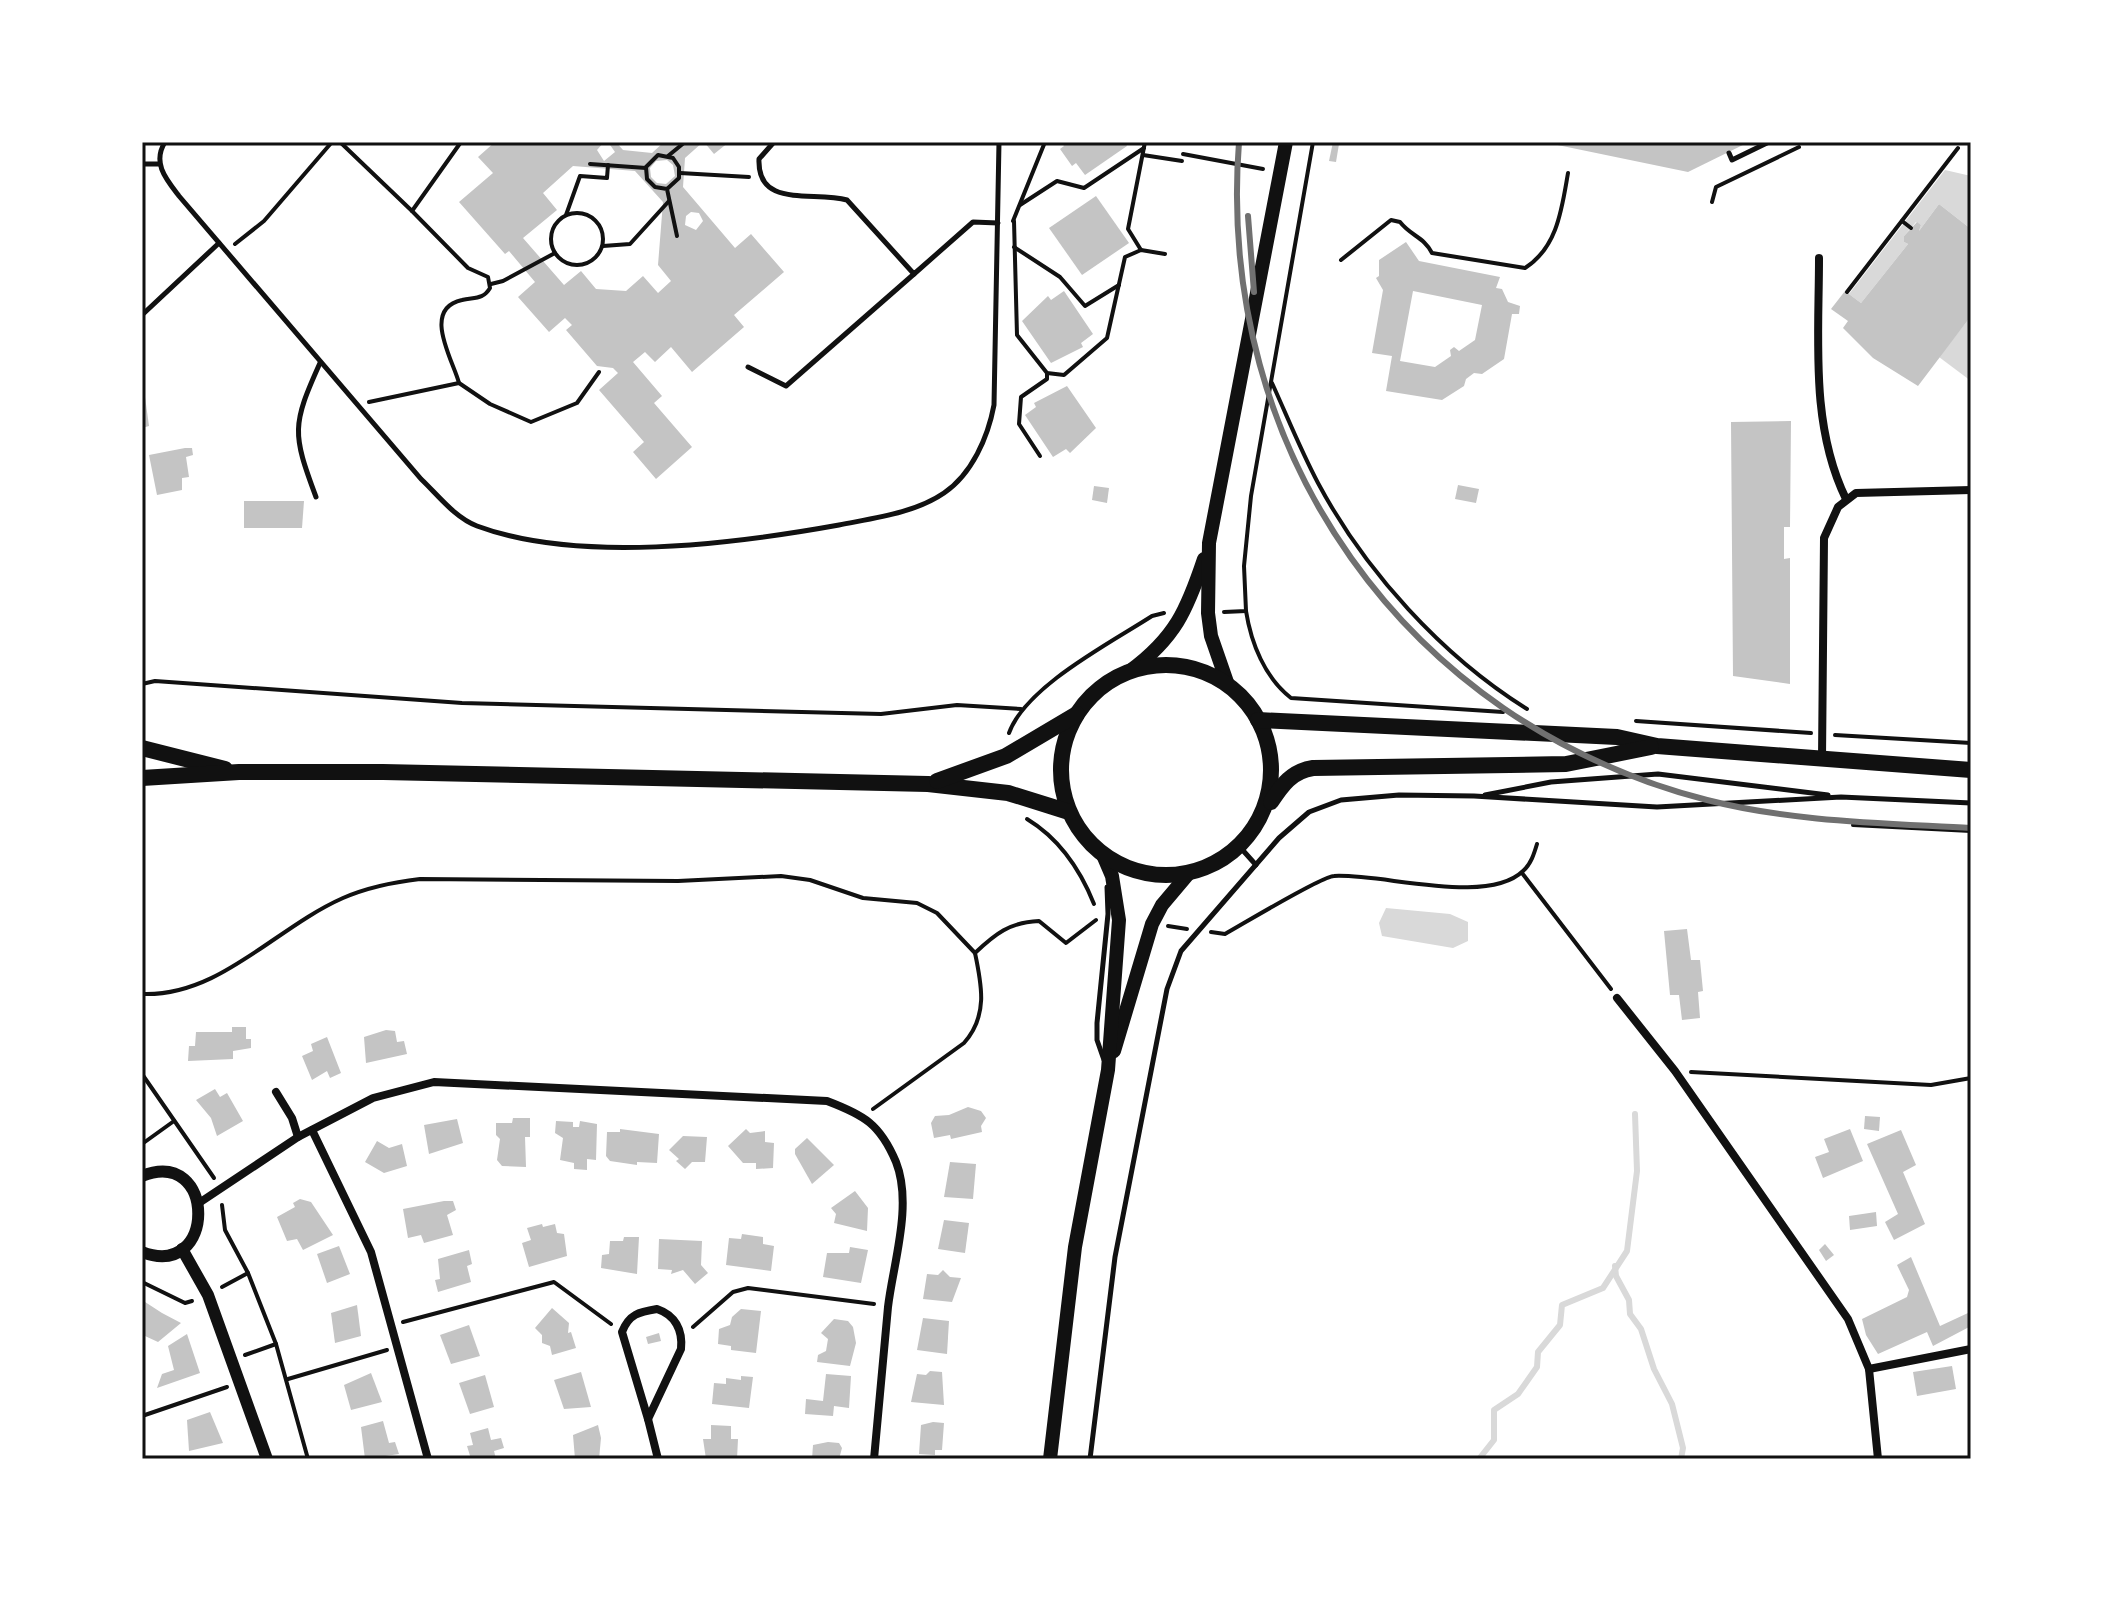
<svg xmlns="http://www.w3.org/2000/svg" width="2113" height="1601" font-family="'Work Sans',sans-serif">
<rect width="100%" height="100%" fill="#fff"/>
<g fill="#d9d9d9">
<polygon points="1945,170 1971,176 1971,229 1939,204 1919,231 1921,225 1916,222 1904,236 1904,242 1908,244 1861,303 1849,294"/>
<polygon points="1971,316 1971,381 1939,357"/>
<polygon points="1386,908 1450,914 1468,922 1468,941 1453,948 1382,936 1379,923"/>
</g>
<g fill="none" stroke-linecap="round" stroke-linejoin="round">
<g stroke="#d9d9d9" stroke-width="6">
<polyline points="1615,1266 1616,1276 1629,1300 1630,1314 1641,1329 1654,1369 1672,1404 1683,1448 1681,1459"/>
<polyline points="1479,1459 1494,1440 1494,1410 1518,1394 1537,1367 1538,1352 1560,1325 1562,1305 1603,1288 1627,1251 1637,1171 1635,1114"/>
</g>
</g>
<g fill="#c4c4c4" fill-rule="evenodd">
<path d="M495,142H604L597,150L604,161L615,152L608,142H616L623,150L652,153L664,142H703L685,158L683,187L735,248L751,234L784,272L734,315L744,327L692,372L671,347L655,362L645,352L633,362L662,396L654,403L692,447L656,479L633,452L644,442L599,390L618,373L613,368L597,366L566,330L572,325L565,318L549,332L518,297L535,282L509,251L505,254L459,202L493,173L478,157ZM667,160L673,165L675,176L666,184L657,183L651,177L650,168L656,161ZM573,166L635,171L663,202L658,265L671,281L658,293L643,276L626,291L596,289L581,271L564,285L523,238L557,210L543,193ZM691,212L699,213L703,221L696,230L685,225L686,216Z"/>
<polygon points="704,142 729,142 714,154"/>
<polygon points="1061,142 1125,142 1127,146 1085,175 1076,163 1072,166 1060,149 1064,146"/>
<polygon points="1333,142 1339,144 1336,162 1329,161"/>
<polygon points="1543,142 1749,142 1688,172"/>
<polygon points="1096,196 1129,243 1082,275 1049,228"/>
<polygon points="1939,204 1971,229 1971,316 1918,386 1873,358 1843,328 1848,321 1831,309 1845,291 1861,303 1908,244 1904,242 1904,236 1917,222 1921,225 1919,231"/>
<path d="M1406,242L1419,261L1500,277L1496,288L1502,289L1508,302L1520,306L1519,314H1512L1504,359L1482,374L1474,373L1466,379L1464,386L1442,400L1386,391L1392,356L1372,353L1383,290L1376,278L1379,276V260ZM1413,291L1482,305L1475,340L1459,351L1454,347L1450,350L1451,356L1435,367L1400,361Z"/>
<polygon points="1064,291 1093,334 1081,343 1083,347 1051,363 1022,321 1048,296 1051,300"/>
<polygon points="1067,386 1096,428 1070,453 1066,449 1053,457 1025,415 1036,407 1034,403"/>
<polygon points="142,397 145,397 149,426 142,428"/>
<polygon points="1791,421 1790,527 1784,527 1784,559 1790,558 1790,684 1733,676 1731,422"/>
<polygon points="185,448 192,448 193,455 186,457 189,477 182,478 182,490 157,495 149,455"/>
<polygon points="1458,485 1479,489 1476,503 1455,499"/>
<polygon points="1094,486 1109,488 1107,503 1092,500"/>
<polygon points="244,501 304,501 302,528 244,528"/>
<polygon points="1687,929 1691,960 1700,960 1703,991 1698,992 1700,1018 1682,1020 1679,995 1670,995 1664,931"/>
<polygon points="232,1027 246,1027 246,1039 251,1039 251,1048 233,1051 233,1059 188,1061 189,1046 195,1046 196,1032 232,1032"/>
<polygon points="386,1030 395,1031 397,1042 404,1041 407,1054 366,1063 364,1037"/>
<polygon points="327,1037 341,1073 330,1078 327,1071 312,1080 302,1056 313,1051 311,1044"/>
<polygon points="215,1089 220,1097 227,1093 243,1121 217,1136 211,1118 196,1100"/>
<polygon points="968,1107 981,1111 986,1118 981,1126 982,1132 951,1139 950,1135 934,1138 931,1123 935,1116 949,1115"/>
<polygon points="1865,1116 1880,1117 1879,1131 1864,1129"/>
<polygon points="513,1118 530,1118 530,1137 525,1137 526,1167 502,1166 497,1160 500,1139 496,1135 496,1123 512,1123"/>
<polygon points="457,1119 463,1143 429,1154 424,1125"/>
<polygon points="556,1121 573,1122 573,1127 579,1127 580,1121 597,1124 596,1160 587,1159 587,1170 574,1169 574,1163 560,1160 563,1138 555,1133"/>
<polygon points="620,1129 659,1134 657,1163 637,1162 637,1165 610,1161 606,1156 607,1132 620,1132"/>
<polygon points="746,1129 750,1133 765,1131 765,1142 774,1143 773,1168 756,1169 756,1163 743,1163 728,1146"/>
<polygon points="1850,1129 1863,1161 1823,1178 1815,1157 1829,1152 1824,1139"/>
<polygon points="1901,1130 1916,1165 1903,1172 1925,1224 1894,1240 1885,1222 1898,1214 1867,1144"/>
<polygon points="683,1136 707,1137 705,1162 692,1162 685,1169 676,1161 679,1159 669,1150"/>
<polygon points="807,1138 834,1165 812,1184 795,1154 795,1149"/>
<polygon points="377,1141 389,1148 402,1144 407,1166 384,1173 365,1162"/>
<polygon points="950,1162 976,1164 973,1199 944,1197"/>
<polygon points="855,1191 868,1208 867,1231 834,1223 836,1214 831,1208"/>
<polygon points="300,1199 311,1202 333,1235 303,1250 297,1239 287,1241 277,1217 295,1207 293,1203"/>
<polygon points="444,1201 453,1201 456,1210 447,1215 453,1235 424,1243 421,1235 408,1238 403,1209"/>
<polygon points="1876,1212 1877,1226 1850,1230 1849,1216"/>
<polygon points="944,1220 969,1223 965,1253 938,1249"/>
<polygon points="542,1224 543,1227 555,1224 557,1233 564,1234 567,1256 529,1267 522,1243 531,1240 527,1228"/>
<polygon points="742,1234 763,1237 763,1244 774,1246 771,1271 726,1265 729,1238 741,1239"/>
<polygon points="624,1237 639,1237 637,1274 601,1268 602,1255 609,1254 610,1241 623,1241"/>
<polygon points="659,1239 702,1241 701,1265 708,1273 695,1284 683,1270 671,1274 672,1270 658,1269"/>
<polygon points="1825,1244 1834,1255 1826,1261 1819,1250"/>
<polygon points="339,1246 350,1274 327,1283 317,1254"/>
<polygon points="850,1247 868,1250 861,1283 823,1277 827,1253 849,1253"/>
<polygon points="469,1250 472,1264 467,1266 471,1282 438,1292 435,1280 440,1279 438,1259"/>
<polygon points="1911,1257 1940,1326 1968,1313 1971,1326 1933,1346 1927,1332 1878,1354 1866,1335 1862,1319 1907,1297 1909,1290 1897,1265"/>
<polygon points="943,1270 950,1277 961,1278 952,1302 923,1299 927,1274 938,1275"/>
<polygon points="142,1300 162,1313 181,1323 158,1342 145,1336 142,1341"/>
<polygon points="357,1305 361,1336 335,1343 331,1313"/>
<polygon points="552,1308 569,1323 568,1333 571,1332 576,1348 552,1355 550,1346 542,1343 542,1335 535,1328"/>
<polygon points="741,1309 761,1311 756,1353 731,1350 731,1346 718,1344 719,1329 730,1325 732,1317"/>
<polygon points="923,1318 949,1321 947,1354 917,1350"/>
<polygon points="834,1319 848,1321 853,1327 856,1343 850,1366 817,1362 818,1355 826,1351 828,1339 821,1333"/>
<polygon points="469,1325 480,1356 451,1364 440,1335"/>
<polygon points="659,1333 661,1341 648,1344 646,1337"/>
<polygon points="187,1334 200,1373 157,1388 162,1374 174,1370 168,1346"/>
<polygon points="1952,1366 1956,1389 1917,1396 1913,1372"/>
<polygon points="930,1371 942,1372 944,1405 911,1402 917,1374 926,1375"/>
<polygon points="581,1372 591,1407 564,1409 554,1380"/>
<polygon points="371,1373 382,1402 351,1410 344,1385"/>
<polygon points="826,1374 851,1376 849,1408 834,1406 833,1416 805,1414 806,1399 823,1401"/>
<polygon points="485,1375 494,1407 470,1414 459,1383"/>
<polygon points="741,1376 753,1377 749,1408 712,1404 714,1383 726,1384 726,1378 741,1380"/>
<polygon points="210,1412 223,1443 189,1451 187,1420"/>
<polygon points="383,1421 389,1443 395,1442 399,1454 365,1459 361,1427"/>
<polygon points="933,1422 944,1423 942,1450 935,1450 935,1455 919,1454 921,1425"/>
<polygon points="598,1425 601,1438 599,1459 575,1459 573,1435"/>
<polygon points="711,1425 731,1426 731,1439 738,1439 737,1459 706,1459 703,1439 711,1439"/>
<polygon points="488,1428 491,1440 501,1438 504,1448 494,1451 496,1459 471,1459 467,1446 473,1445 470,1433"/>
<polygon points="828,1442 839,1443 842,1448 839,1459 812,1459 813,1445"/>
</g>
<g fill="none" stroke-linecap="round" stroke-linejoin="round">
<g stroke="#111" stroke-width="4">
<polyline points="340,142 412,211 461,142"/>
<polyline points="1183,154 1263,169"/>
<polyline points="1143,155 1182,161"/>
<polyline points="668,156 685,142"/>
<polyline points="590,164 646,168"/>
<polyline points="680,173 749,177"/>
<polyline points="667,189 655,187 647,179 646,167 658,155 673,158 679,167 679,178 667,189 677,236"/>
<polyline points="1712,202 1716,187 1799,147"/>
<polyline points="1020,205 1057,181 1084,188 1144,148"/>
<circle cx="577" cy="239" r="26"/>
<polyline points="566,215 580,176 607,178 608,165"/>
<polyline points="1013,221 1045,142"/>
<polyline points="1014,221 1017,335 1047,373 1064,375 1107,338 1125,257 1141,250 1165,254"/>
<polyline points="1902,221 1911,228"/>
<polyline points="235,244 264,221 332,142"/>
<polyline points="603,246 630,244 669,201"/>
<polyline points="1014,247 1060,277 1085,306 1119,285"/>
<polyline points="1141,250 1128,229 1145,142"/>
<path d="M1341,260L1391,220L1400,222C1411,236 1424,237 1432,253L1525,268C1558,247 1562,207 1568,173"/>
<polyline points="491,284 503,281 555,253"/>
<polyline points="1847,292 1958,148"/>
<polyline points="459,383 490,404 531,422 577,403 599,372"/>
<path d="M1272,383C1287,416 1301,451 1318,483C1365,571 1442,656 1527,709"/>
<path d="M369,402L459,383C453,360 421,309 462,300C474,297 483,300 490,288L488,277L468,268L412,211"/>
<polyline points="1040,456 1019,424 1021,397 1047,379 1047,373"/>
<path d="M1246,611C1251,643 1265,678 1291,698L1503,712"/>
<polyline points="1224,612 1246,611 1244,566 1251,496 1313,142"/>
<polyline points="142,684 155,681 462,703 881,714 957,705 1021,709"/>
<polyline points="1636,721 1811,733"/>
<path d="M1009,733C1026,686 1112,642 1152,616L1164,613"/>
<polyline points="1835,735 1971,743"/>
<path d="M1027,819C1060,839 1080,869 1094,904"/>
<polyline points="1853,825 1971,831"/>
<polyline points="1522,873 1611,989"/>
<polyline points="1168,926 1187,929"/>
<path d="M1211,932L1225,934C1243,924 1322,876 1334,876C1381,873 1487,906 1523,871C1531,864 1534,854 1537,844"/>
<path d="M142,994C219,997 275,928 343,898C366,888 394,882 420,879L678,881L781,876L810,880L863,898L917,903L937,913L975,953"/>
<polyline points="1691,1072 1931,1085 1971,1078"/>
<polyline points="142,1074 214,1178"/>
<path d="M873,1109L964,1043C988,1016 982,986 975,953C995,934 1010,922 1039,921L1066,943L1096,920"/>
<polyline points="142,1144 174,1121"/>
<polyline points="222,1205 225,1230 248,1273 276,1344 308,1459"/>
<polyline points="142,1282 185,1303 192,1301"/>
<polyline points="222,1287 248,1273"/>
<polyline points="403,1322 554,1282 611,1324"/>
<polyline points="693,1327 733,1292 748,1288 874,1304"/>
<polyline points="245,1355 276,1344"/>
<polyline points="288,1379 387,1350"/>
<polyline points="142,1416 227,1387"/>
</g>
<g stroke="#111" stroke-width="5">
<path d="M165,142C152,163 166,179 179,196L421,479C437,494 455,518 477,526C579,564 734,544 839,525C874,518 915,513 944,493C972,474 988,437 994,405L999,142"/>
<path d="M774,142L759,159C757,210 815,190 847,200L914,274L973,222L998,223"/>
<polyline points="1729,153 1732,160 1769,142"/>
<polyline points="142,164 159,164"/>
<polyline points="142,315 219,243"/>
<polyline points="748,367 786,386 914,274"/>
<path d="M316,497C292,433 292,425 320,363"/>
<polyline points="1485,795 1551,782 1658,774 1828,795"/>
<polyline points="1239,846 1256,865"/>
<polyline points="1104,1060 1097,1040 1097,1023 1108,914 1107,887"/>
<polyline points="1090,1459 1115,1257 1167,989 1181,951 1279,838 1309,812 1341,800 1399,795 1474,796 1657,807 1841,797 1971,803"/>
</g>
<g stroke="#111" stroke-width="8">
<path d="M1819,258C1819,339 1810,425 1846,499"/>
<polyline points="1822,758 1824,538 1838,507 1856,493 1971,490"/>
<polyline points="1617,998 1675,1071 1848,1319 1869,1369 1878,1459"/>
<polyline points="276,1092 292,1118 298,1137"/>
<polyline points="312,1130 371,1252 428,1459"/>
<path d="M199,1203L298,1137L373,1098L434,1082L827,1101C864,1115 880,1124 896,1162C913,1205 893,1264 888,1307C883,1358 879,1408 874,1459"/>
<path d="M657,1309C675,1315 683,1330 681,1349L648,1419L622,1332C629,1314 639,1312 657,1309Z"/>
<polyline points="1869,1369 1971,1349"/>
<polyline points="648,1419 658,1459"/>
</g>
<g stroke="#111" stroke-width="12">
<path d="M142,1176C217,1146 217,1281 142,1252"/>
<polyline points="182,1249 208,1295 267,1459"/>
</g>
<g stroke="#111" stroke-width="14">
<path d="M1130,671C1175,638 1187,610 1204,559"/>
<polyline points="1228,685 1211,636 1208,613 1209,543 1286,142"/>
<polyline points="1114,1051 1152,924 1162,905 1189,873"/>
<polyline points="1050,1459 1075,1247 1108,1070 1119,920 1112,876 1103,855"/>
</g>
<g stroke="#111" stroke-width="16">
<circle cx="1166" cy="770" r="105"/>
<polyline points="1258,720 1617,737 1657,746 1971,770"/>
<polyline points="142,748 225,769"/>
<polyline points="142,778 239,772 383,772 928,784 1008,793 1069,812"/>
<polyline points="937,781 1006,756 1077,714"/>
<path d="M1271,802C1282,785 1292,771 1313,768L1566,764L1651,747"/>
</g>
<g stroke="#707070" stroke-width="6">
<path d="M1239,142C1215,451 1406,723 1707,800C1793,822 1883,823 1971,828"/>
<polyline points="1248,216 1254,292"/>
</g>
</g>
<rect width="2113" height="1601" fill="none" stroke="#ffffff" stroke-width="288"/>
<rect x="144" y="144" width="1825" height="1313" fill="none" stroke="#111" stroke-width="3"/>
</svg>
